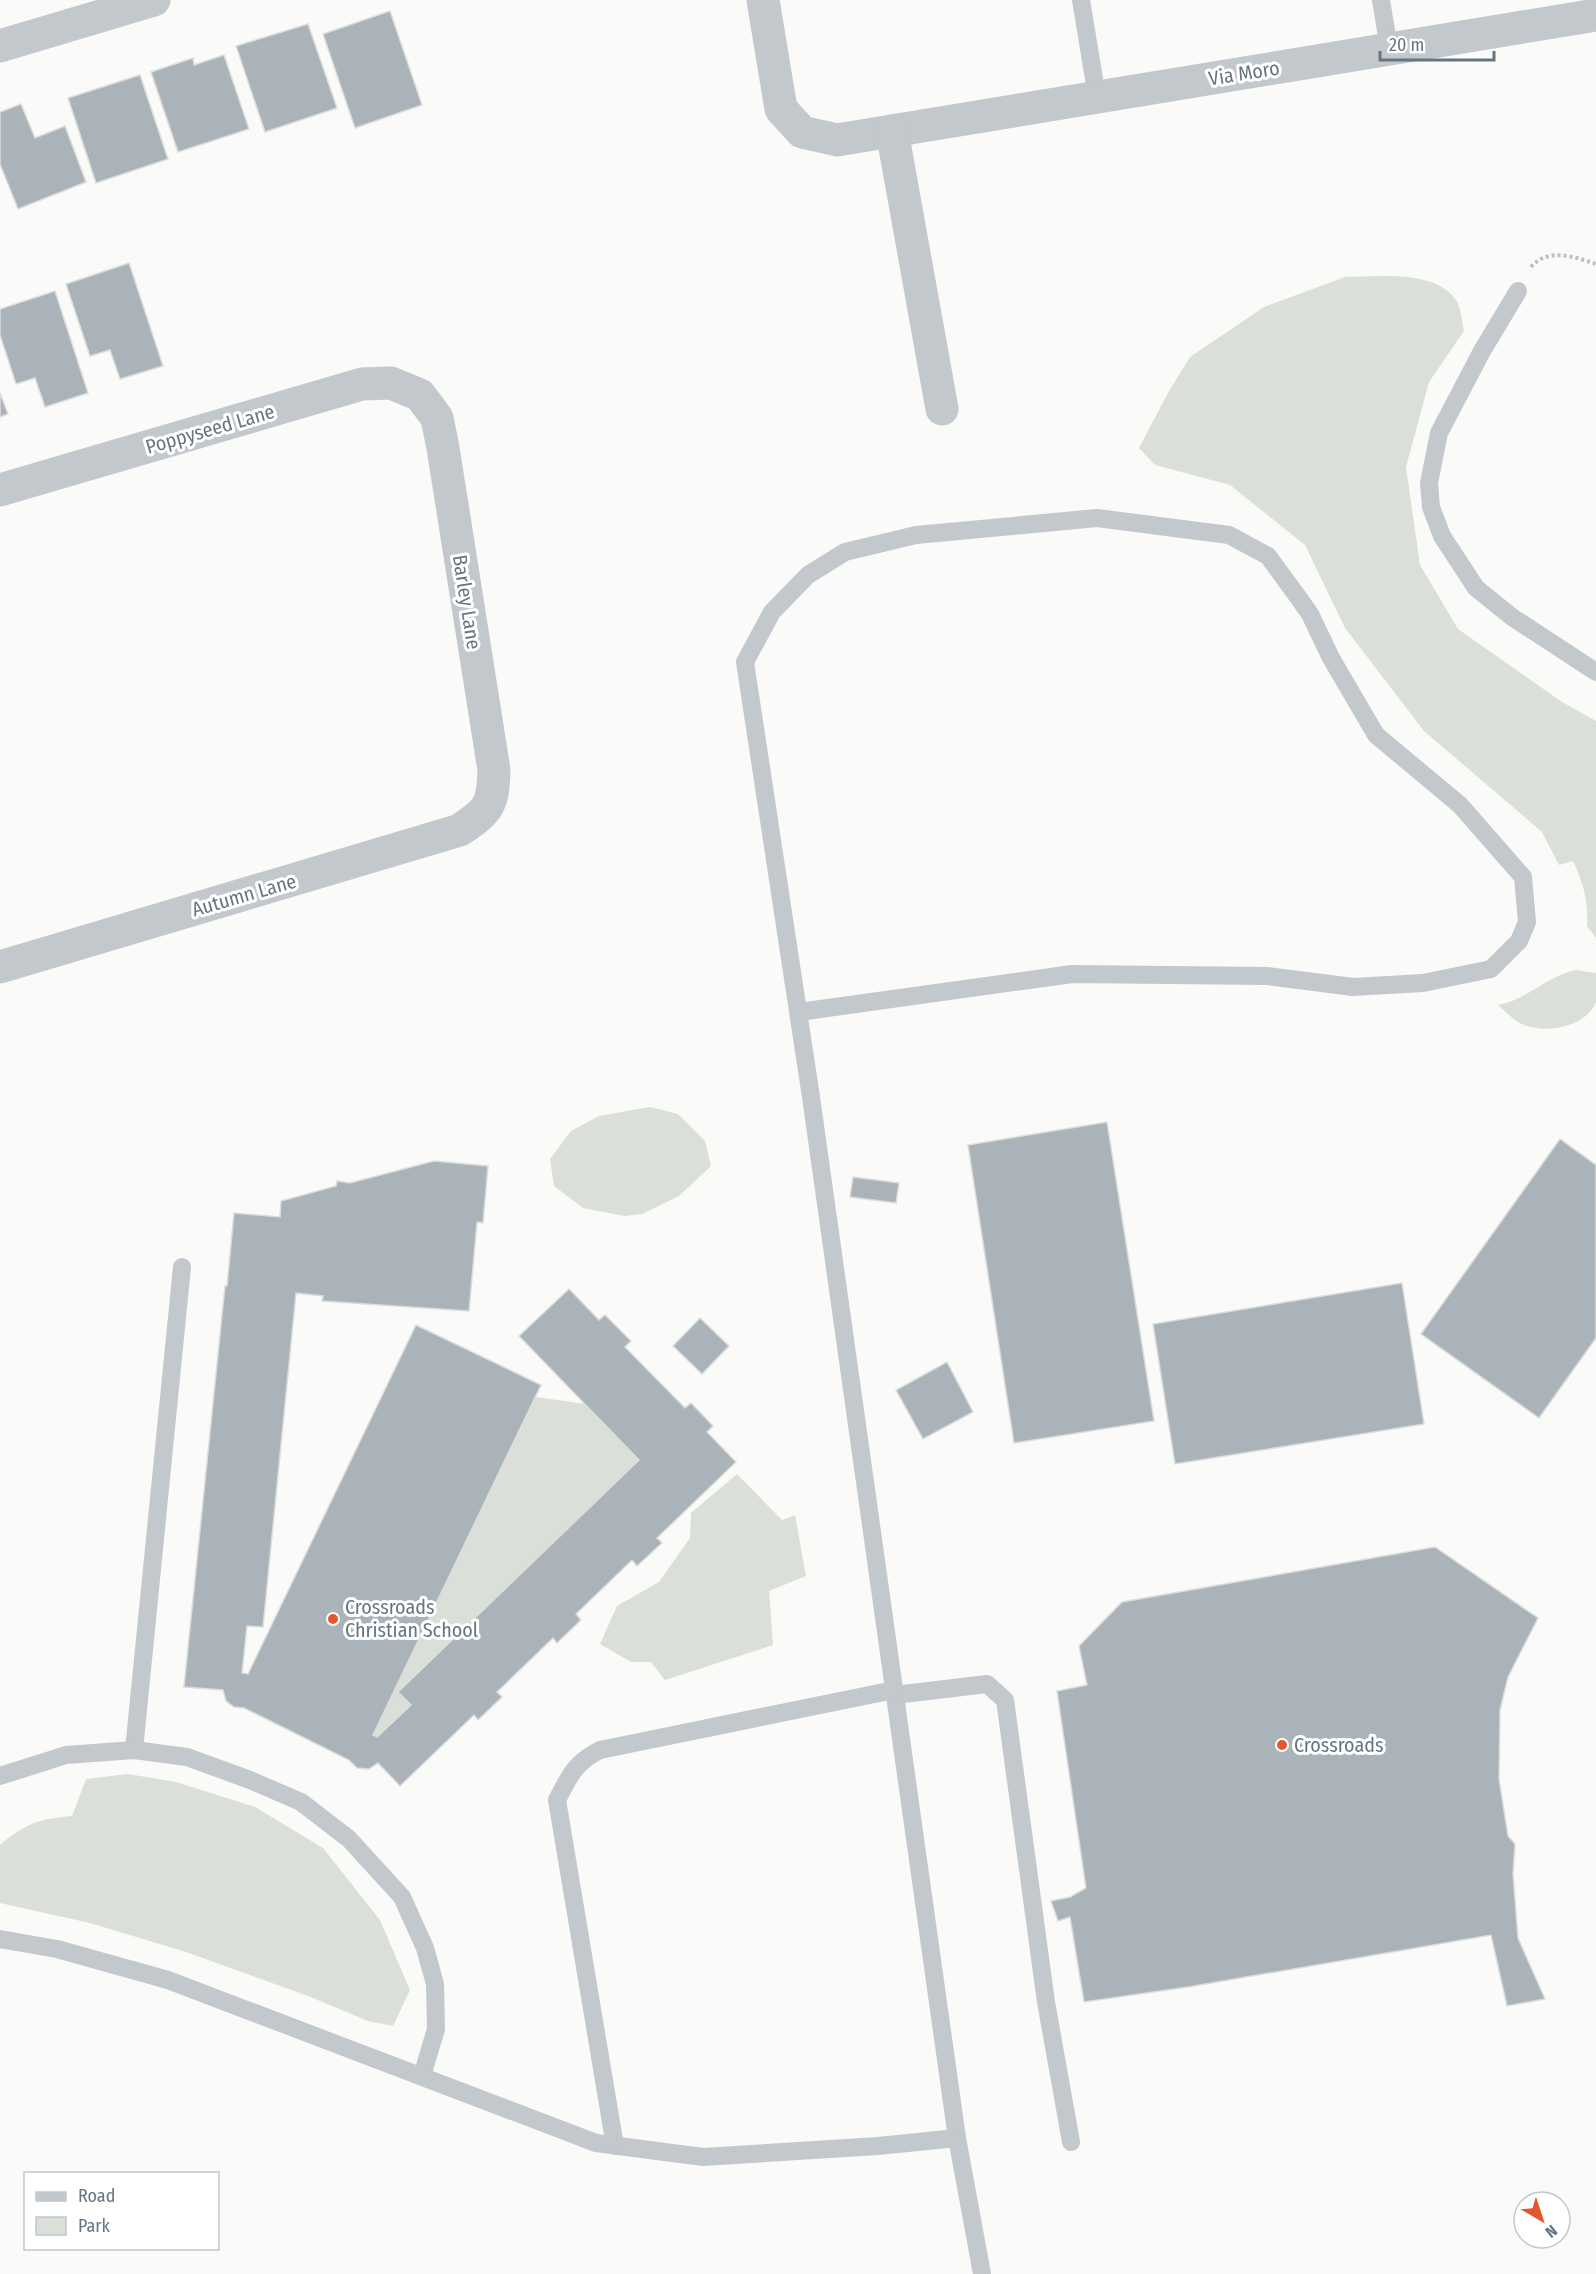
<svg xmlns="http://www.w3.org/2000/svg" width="1596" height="2274" font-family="'Fira Sans Condensed',sans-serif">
<rect width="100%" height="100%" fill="#fafaf8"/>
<g fill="#dadfd7">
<path d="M1345,277C1378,277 1434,269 1456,300C1461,307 1462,322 1464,331L1429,382L1406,467L1420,565L1458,629L1562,702L1596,721V938L1587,926C1589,903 1583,882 1573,861L1559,865L1542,832L1424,731L1345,628L1305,545L1230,485L1155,465L1139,448L1169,391L1190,357L1264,307Z"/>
<path d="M1575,970L1596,973C1596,981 1596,994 1596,1002C1586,1027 1547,1034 1524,1025C1514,1021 1506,1012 1498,1005C1527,1000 1547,976 1575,970Z"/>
<polygon points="650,1107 678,1114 705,1141 711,1166 679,1196 642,1214 624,1216 583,1208 554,1186 550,1159 571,1131 599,1116"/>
<polygon points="536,1397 585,1404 639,1460 398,1691 411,1705 377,1737 373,1735"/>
<polygon points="737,1474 782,1520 795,1515 806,1576 769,1591 773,1645 665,1680 651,1662 631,1662 600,1644 617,1606 659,1582 690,1538 691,1513"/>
<path d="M128,1774L176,1782L255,1807L323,1848L380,1920L410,1990L393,2026L368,2021L308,1996L186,1952L90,1923L0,1903V1845C26,1823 39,1819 72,1816L86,1779Z"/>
</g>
<g fill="#aab3b9" stroke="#dcdcda" stroke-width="1.5">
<polygon points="390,11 422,105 355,128 323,34"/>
<polygon points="308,24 337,108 265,132 236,46"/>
<polygon points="224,55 249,129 178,152 151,72 193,58 194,65"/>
<polygon points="140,75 168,159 96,183 68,98"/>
<polygon points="21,104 35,138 65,126 86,182 18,209 0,164 0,112"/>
<polygon points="129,263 163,366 120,379 110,350 90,356 66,284"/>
<polygon points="55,291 88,393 45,407 35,378 16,384 0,335 0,309"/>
<polygon points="0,393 8,414 0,417"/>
<polygon points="1107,1122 1154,1421 1014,1443 968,1145"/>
<polygon points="1560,1139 1596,1165 1596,1338 1539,1418 1421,1334"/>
<polygon points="434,1161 488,1166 483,1223 477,1222 469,1311 322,1301 323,1296 296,1293 263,1627 247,1626 242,1673 248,1674 416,1325 541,1385 373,1735 377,1737 411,1705 398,1692 639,1460 519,1336 569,1289 599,1320 605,1315 631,1341 625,1347 685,1408 691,1403 713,1426 707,1432 736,1462 657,1538 662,1543 637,1566 632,1560 576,1614 581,1620 557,1643 553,1638 497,1692 502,1697 478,1720 474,1715 400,1786 378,1763 369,1769 357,1768 349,1760 244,1708 234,1707 226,1701 223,1690 184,1687 225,1286 227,1286 234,1213 280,1217 281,1201 336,1186 337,1181 350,1183"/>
<polygon points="853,1177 899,1183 896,1203 850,1197"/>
<polygon points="1402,1283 1424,1424 1175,1464 1153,1324"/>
<polygon points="700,1318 729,1346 702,1374 673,1346"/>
<polygon points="947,1362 973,1412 923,1439 896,1390"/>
<polygon points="1435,1547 1538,1618 1508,1677 1500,1710 1499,1779 1508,1836 1515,1844 1513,1874 1518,1938 1545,1999 1507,2006 1491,1935 1188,1987 1084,2002 1070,1917 1058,1921 1051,1901 1070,1897 1086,1888 1057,1691 1087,1685 1079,1646 1122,1602"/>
</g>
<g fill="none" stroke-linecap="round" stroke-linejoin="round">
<path stroke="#bbbfc2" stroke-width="4" stroke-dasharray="3 3" stroke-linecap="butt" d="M1531,267C1548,247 1575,257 1596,264"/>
<g stroke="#c3c8cc" stroke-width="18">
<polyline points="1081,0 1097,97"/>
<polyline points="1381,0 1389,49"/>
<polyline points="1518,291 1482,351 1439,433 1429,483 1431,507 1442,536 1476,588 1512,617 1596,672"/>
<polyline points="799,1012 1072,974 1267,976 1353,987 1423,983 1491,969 1519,941 1527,922 1523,877 1460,805 1376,735 1331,658 1310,614 1298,597 1268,556 1229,535 1097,518 916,535 845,552 808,575 772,612 745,662 811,1097 957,2138"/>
<polyline points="895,1695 987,1684 1005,1700 1046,2002 1071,2142"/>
<polyline points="134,1750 182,1267"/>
<polyline points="0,1776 66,1755 134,1750 187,1757 250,1780 301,1802 349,1839 402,1897 425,1948 435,1984 436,2029 422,2076"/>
<polyline points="0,1939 57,1949 168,1980 596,2143 703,2157 878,2146 957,2138 982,2274"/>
<path d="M615,2146L557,1800C569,1777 575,1762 600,1750L894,1690"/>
</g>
<g stroke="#c3c8cc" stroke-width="33">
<polyline points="763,0 781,109 802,132 837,140 1596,15"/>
<polyline points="0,46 154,0"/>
<polyline points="892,131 942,409"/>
<path d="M0,490L362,384L391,383L420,395L437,418L443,448L494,770C493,806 489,810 460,830L0,967"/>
</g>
</g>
<g fill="#e4572e" stroke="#fff" stroke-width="2">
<circle cx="333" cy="1619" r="6"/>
<circle cx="1282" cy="1745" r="6"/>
</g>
<g text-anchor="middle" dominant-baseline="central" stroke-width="6" stroke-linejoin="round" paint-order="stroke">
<g font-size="20" fill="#657683" stroke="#fff">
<text transform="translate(1244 73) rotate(-9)">Via Moro</text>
<text transform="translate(210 429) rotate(-16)">Poppyseed Lane</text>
<text transform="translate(467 602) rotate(81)">Barley Lane</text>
<text transform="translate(244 895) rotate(-16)">Autumn Lane</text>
</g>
<g font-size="20" fill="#657683" stroke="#fff" text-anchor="start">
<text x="345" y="1607">Crossroads<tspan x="345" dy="23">Christian School</tspan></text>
<text x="1294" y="1745">Crossroads</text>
</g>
</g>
<rect x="24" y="2172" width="195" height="78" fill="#ffffff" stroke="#c1c8cd" stroke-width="1.5"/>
<rect x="36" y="2192" width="30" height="9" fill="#c3c8cc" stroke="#c1c8cd" stroke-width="1.5"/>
<text x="78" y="2202" font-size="18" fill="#657683">Road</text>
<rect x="36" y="2217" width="30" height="18" fill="#dadfd7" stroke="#c1c8cd" stroke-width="1.5"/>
<text x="78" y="2232" font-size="18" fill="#657683">Park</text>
<g transform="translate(1542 2220) rotate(141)"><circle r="28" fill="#ffffff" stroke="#c1c8cd" stroke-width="1.5"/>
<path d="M0-4.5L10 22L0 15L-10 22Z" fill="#e4572e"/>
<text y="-9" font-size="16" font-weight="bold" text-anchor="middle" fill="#657683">N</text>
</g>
<path d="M1380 51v9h114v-9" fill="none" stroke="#657683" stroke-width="3"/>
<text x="1389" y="51" font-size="18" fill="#657683" stroke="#ffffff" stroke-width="4.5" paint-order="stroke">20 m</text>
</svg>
